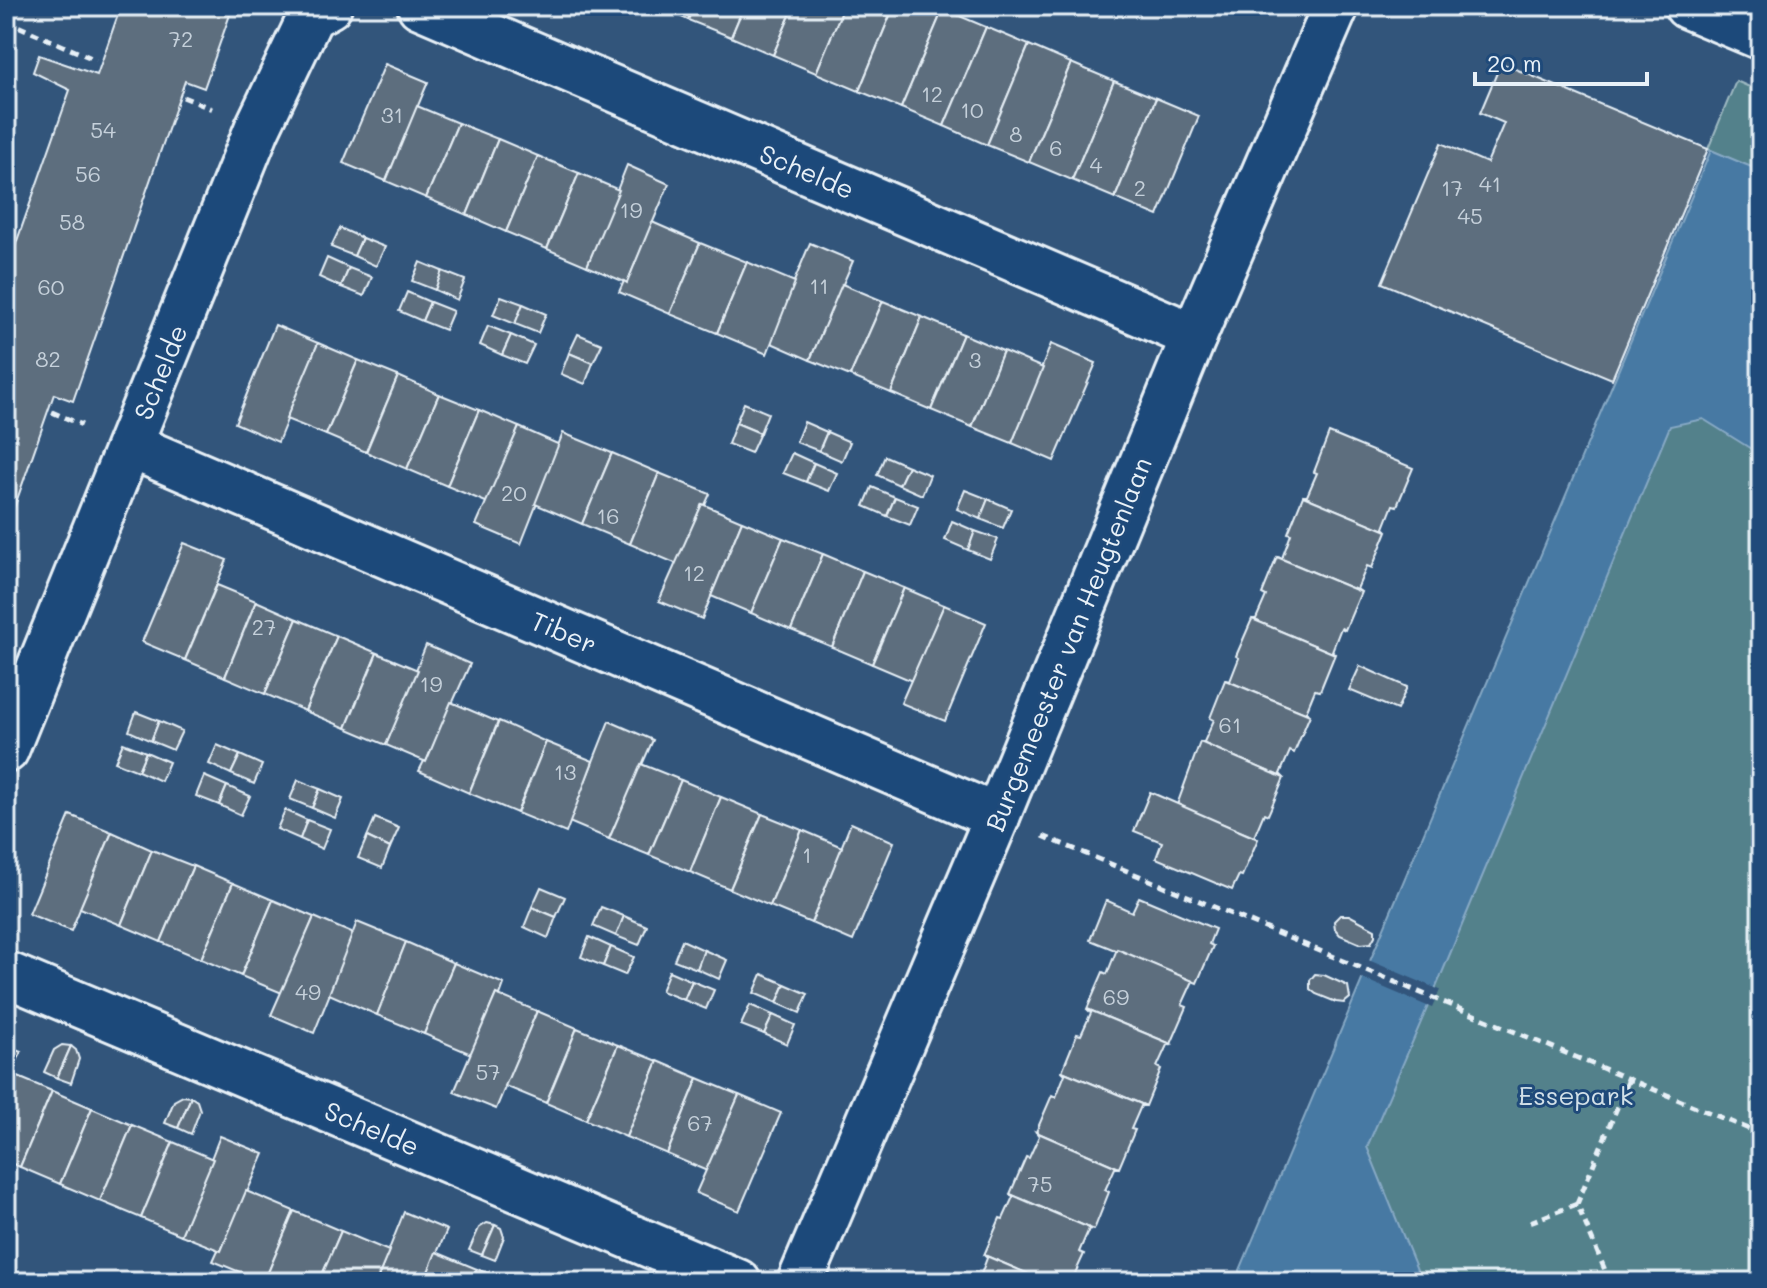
<svg xmlns="http://www.w3.org/2000/svg" width="1767" height="1288" font-family="Mali,sans-serif">
<rect width="100%" height="100%" fill="#32557b"/>
<filter id="ink" filterUnits="userSpaceOnUse"><feTurbulence type="fractalNoise" baseFrequency=".0125" numOctaves="2"/><feDisplacementMap in="SourceGraphic" scale="16" xChannelSelector="R" yChannelSelector="G"/><feConvolveMatrix kernelMatrix="1 2 1 2 8 2 1 2 1" color-interpolation-filters="sRGB"/></filter>
<g filter="url(#ink)">
<g fill="#53818b" stroke="#9eb9c2" stroke-width="2">
<polygon points="1736,81 1761,92 1761,172 1708,149"/>
<polygon points="1742,214 1761,235 1761,1282 1296,1282"/>
</g>
<polygon fill="#4679a3" stroke="#87a9c5" stroke-width="2" points="1711,150 1761,171 1761,455 1703,419 1670,426 1437,985 1367,1147 1422,1282 1235,1282"/>
<polygon fill="#32557b" points="1366,959 1440,990 1432,1008 1359,977"/>
<g fill="#5d6e7e" stroke="#e8f1f8" stroke-width="2">
<polygon points="121,6 233,6 204,88 185,81 73,401 54,394 6,531 6,272 70,90 33,72 39,55 97,75"/>
<polygon points="657,6 694,6 688,20"/>
<polygon points="694,6 744,6 731,37 688,20"/>
<polygon points="744,6 794,6 773,55 731,37"/>
<polygon points="794,6 844,6 816,73 773,55"/>
<polygon points="844,6 894,6 859,91 816,73"/>
<polygon points="894,6 937,6 943,9 901,108 859,91"/>
<polygon points="943,9 986,27 944,126 901,108"/>
<polygon points="986,27 1029,45 987,145 944,126"/>
<polygon points="1029,45 1071,63 1029,162 987,145"/>
<polygon points="1071,63 1114,81 1072,180 1029,162"/>
<polygon points="1501,63 1708,149 1612,379 1382,283 1441,143 1487,163 1504,123 1480,113"/>
<polygon points="385,64 428,82 386,181 343,163"/>
<polygon points="1114,81 1156,98 1115,198 1072,180"/>
<polygon points="1156,98 1199,116 1158,216 1115,198"/>
<polygon points="417,106 458,123 426,198 386,181"/>
<polygon points="458,123 498,139 467,215 426,198"/>
<polygon points="498,139 538,156 506,232 467,215"/>
<polygon points="538,156 579,173 547,249 506,232"/>
<polygon points="627,165 669,184 627,283 587,266"/>
<polygon points="579,173 619,190 587,266 547,249"/>
<polygon points="652,222 700,243 670,314 619,292 624,281 627,283"/>
<polygon points="340,228 362,238 354,256 331,247"/>
<polygon points="362,238 385,247 376,266 354,256"/>
<polygon points="700,243 747,262 717,333 670,314"/>
<polygon points="810,243 853,261 810,360 769,342"/>
<polygon points="327,258 349,268 341,287 319,277"/>
<polygon points="420,262 442,271 435,290 412,281"/>
<polygon points="747,262 795,282 767,354 717,333"/>
<polygon points="349,268 372,277 364,296 341,287"/>
<polygon points="442,271 465,280 457,300 435,290"/>
<polygon points="842,284 883,301 850,376 810,360"/>
<polygon points="407,292 430,302 422,321 399,311"/>
<polygon points="501,296 523,304 515,324 493,315"/>
<polygon points="883,301 922,317 891,393 850,376"/>
<polygon points="430,302 453,311 445,330 422,321"/>
<polygon points="523,304 546,314 538,333 515,324"/>
<polygon points="922,317 963,334 931,410 891,393"/>
<polygon points="275,325 318,343 278,442 235,423"/>
<polygon points="488,326 511,335 502,355 480,345"/>
<polygon points="578,334 602,344 593,363 569,353"/>
<polygon points="963,334 1003,351 972,427 931,410"/>
<polygon points="511,335 534,345 525,364 502,355"/>
<polygon points="318,343 358,360 326,435 286,419"/>
<polygon points="1051,344 1096,363 1054,461 1012,443"/>
<polygon points="1003,351 1043,368 1012,443 972,427"/>
<polygon points="569,353 593,363 585,384 561,374"/>
<polygon points="358,360 398,376 366,452 326,435"/>
<polygon points="398,376 439,394 407,469 366,452"/>
<polygon points="439,394 479,410 447,486 407,469"/>
<polygon points="744,403 768,413 760,433 736,423"/>
<polygon points="479,410 519,427 488,503 447,486"/>
<polygon points="804,422 827,432 819,451 796,442"/>
<polygon points="736,423 760,433 751,453 728,444"/>
<polygon points="519,427 560,445 521,544 476,525"/>
<polygon points="827,432 850,442 842,461 819,451"/>
<polygon points="563,433 612,453 582,524 535,504"/>
<polygon points="1329,433 1413,468 1397,506 1393,505 1384,528 1387,531 1303,496 1307,496 1317,473 1314,472"/>
<polygon points="612,453 659,473 630,544 582,524"/>
<polygon points="792,453 814,463 806,482 783,473"/>
<polygon points="885,456 908,466 899,485 877,475"/>
<polygon points="814,463 837,473 829,491 806,482"/>
<polygon points="908,466 930,475 922,495 899,485"/>
<polygon points="659,473 710,494 705,505 702,504 677,564 630,544"/>
<polygon points="872,487 895,497 887,516 864,506"/>
<polygon points="965,490 988,499 980,519 957,509"/>
<polygon points="1303,496 1387,531 1372,568 1367,566 1357,589 1361,592 1277,557 1282,558 1291,534 1288,533"/>
<polygon points="895,497 918,506 910,525 887,516"/>
<polygon points="988,499 1011,509 1003,528 980,519"/>
<polygon points="702,504 742,521 702,619 659,601"/>
<polygon points="742,521 783,538 751,613 711,596"/>
<polygon points="952,521 975,531 968,550 945,540"/>
<polygon points="975,531 998,539 990,559 968,550"/>
<polygon points="783,538 823,554 791,630 751,613"/>
<polygon points="184,543 227,560 185,660 142,642"/>
<polygon points="823,554 863,571 832,647 791,630"/>
<polygon points="1277,557 1361,592 1345,630 1341,628 1332,651 1335,654 1252,619 1256,619 1266,596 1262,594"/>
<polygon points="863,571 904,588 872,664 832,647"/>
<polygon points="217,585 256,601 225,677 185,660"/>
<polygon points="904,588 944,605 912,681 872,664"/>
<polygon points="256,601 297,619 265,694 225,677"/>
<polygon points="944,605 986,623 945,721 901,703"/>
<polygon points="297,619 337,636 305,711 265,694"/>
<polygon points="1252,619 1335,654 1320,691 1315,690 1306,712 1310,715 1225,680 1230,681 1239,658 1236,656"/>
<polygon points="337,636 377,653 346,728 305,711"/>
<polygon points="426,645 470,664 426,762 386,745"/>
<polygon points="377,653 418,670 386,745 346,728"/>
<polygon points="1360,666 1407,687 1397,710 1349,690"/>
<polygon points="1225,680 1310,715 1294,753 1290,751 1280,774 1284,778 1200,742 1204,742 1214,720 1210,718"/>
<polygon points="451,702 498,722 469,793 419,771 424,761 426,762"/>
<polygon points="136,712 159,721 151,741 129,731"/>
<polygon points="159,721 182,731 173,750 151,741"/>
<polygon points="499,721 546,742 517,813 469,793"/>
<polygon points="609,721 653,740 609,839 569,822"/>
<polygon points="546,742 593,761 566,833 517,813"/>
<polygon points="1200,742 1284,778 1268,815 1264,813 1254,837 1177,805"/>
<polygon points="123,743 146,752 138,771 115,762"/>
<polygon points="217,745 240,755 231,774 209,764"/>
<polygon points="146,752 169,762 161,781 138,771"/>
<polygon points="240,755 262,765 254,784 231,774"/>
<polygon points="641,764 681,780 649,855 609,839"/>
<polygon points="204,776 227,786 219,805 196,796"/>
<polygon points="298,780 320,789 312,808 290,799"/>
<polygon points="681,780 721,797 690,872 649,855"/>
<polygon points="227,786 250,796 241,815 219,805"/>
<polygon points="320,789 343,799 335,818 312,808"/>
<polygon points="1150,792 1258,839 1242,876 1239,875 1232,890 1156,858 1162,842 1134,831"/>
<polygon points="721,797 762,814 730,889 690,872"/>
<polygon points="285,810 307,820 300,839 277,829"/>
<polygon points="762,814 802,830 770,906 730,889"/>
<polygon points="70,815 112,832 71,931 29,914"/>
<polygon points="375,818 399,828 390,848 367,837"/>
<polygon points="307,820 330,829 322,849 300,839"/>
<polygon points="851,823 894,842 853,941 811,923"/>
<polygon points="802,830 842,847 811,923 770,906"/>
<polygon points="112,832 152,850 121,925 80,908"/>
<polygon points="367,837 390,848 382,868 358,858"/>
<polygon points="152,850 193,866 161,942 121,925"/>
<polygon points="193,866 233,883 201,959 161,942"/>
<polygon points="233,883 273,900 241,976 201,959"/>
<polygon points="541,887 565,897 556,917 532,907"/>
<polygon points="1139,897 1215,929 1209,944 1213,946 1197,983 1090,940 1106,900 1132,912"/>
<polygon points="273,900 314,917 282,993 241,976"/>
<polygon points="532,907 556,917 548,938 524,927"/>
<polygon points="601,907 624,916 616,936 593,926"/>
<polygon points="1340,915 1349,915 1375,929 1375,936 1371,943 1361,944 1340,935 1335,929 1334,921"/>
<polygon points="624,916 647,926 639,945 616,936"/>
<polygon points="314,917 354,934 314,1033 271,1015"/>
<polygon points="357,922 406,942 377,1015 329,994"/>
<polygon points="589,937 611,947 603,966 581,957"/>
<polygon points="682,940 704,950 697,969 674,960"/>
<polygon points="406,942 454,963 424,1034 377,1015"/>
<polygon points="611,947 634,957 625,975 603,966"/>
<polygon points="1117,949 1193,981 1182,1005 1187,1007 1171,1044 1087,1009 1103,972 1107,974"/>
<polygon points="704,950 727,960 719,979 697,969"/>
<polygon points="454,963 504,984 500,995 496,994 471,1054 424,1034"/>
<polygon points="669,971 692,981 684,1000 661,991"/>
<polygon points="762,974 785,984 777,1003 754,993"/>
<polygon points="1315,974 1324,975 1348,986 1350,998 1344,1003 1336,1002 1316,994 1310,989 1310,980"/>
<polygon points="692,981 714,990 706,1009 684,1000"/>
<polygon points="785,984 808,994 800,1013 777,1003"/>
<polygon points="496,994 537,1011 496,1109 454,1092"/>
<polygon points="750,1005 773,1015 764,1034 741,1025"/>
<polygon points="1087,1009 1171,1044 1167,1045 1157,1067 1161,1069 1146,1106 1062,1071 1077,1034 1081,1035 1091,1013"/>
<polygon points="537,1011 577,1028 546,1103 505,1086"/>
<polygon points="773,1015 795,1025 787,1044 764,1034"/>
<polygon points="577,1028 618,1045 586,1120 546,1103"/>
<polygon points="62,1045 71,1046 57,1078 44,1072 54,1050"/>
<polygon points="618,1045 658,1061 626,1137 586,1120"/>
<polygon points="6,1046 21,1052 6,1087"/>
<polygon points="71,1046 76,1050 79,1059 71,1083 57,1078"/>
<polygon points="658,1061 698,1078 667,1154 626,1137"/>
<polygon points="1062,1071 1146,1106 1141,1106 1131,1129 1135,1130 1119,1168 1036,1132 1052,1095 1056,1097 1065,1074"/>
<polygon points="11,1074 52,1091 20,1167 6,1161 6,1087"/>
<polygon points="698,1078 739,1095 707,1171 667,1154"/>
<polygon points="52,1091 92,1108 60,1184 20,1167"/>
<polygon points="739,1095 781,1113 739,1211 696,1193"/>
<polygon points="183,1096 191,1097 178,1128 165,1123 174,1101"/>
<polygon points="191,1097 197,1101 200,1110 191,1134 178,1128"/>
<polygon points="92,1108 132,1125 100,1201 60,1184"/>
<polygon points="132,1125 173,1142 141,1218 100,1201"/>
<polygon points="1036,1132 1119,1168 1115,1168 1105,1190 1109,1192 1094,1230 1010,1194 1026,1157 1029,1158 1039,1136"/>
<polygon points="220,1136 264,1154 221,1251 181,1235"/>
<polygon points="173,1142 213,1159 181,1235 141,1218"/>
<polygon points="246,1191 294,1211 264,1282 213,1261 218,1250 221,1251"/>
<polygon points="1010,1194 1094,1230 1089,1229 1079,1252 1084,1254 1071,1282 1047,1282 984,1255 1000,1218 1003,1219 1013,1197"/>
<polygon points="294,1211 341,1231 319,1282 264,1282"/>
<polygon points="404,1212 447,1230 424,1282 376,1282"/>
<polygon points="487,1223 495,1225 482,1255 469,1250 479,1228"/>
<polygon points="495,1225 501,1228 504,1237 495,1260 482,1255"/>
<polygon points="341,1231 389,1251 376,1282 319,1282"/>
<polygon points="436,1252 477,1269 471,1282 424,1282"/>
<polygon points="984,1255 1047,1282 973,1282 978,1282 987,1258"/>
<polygon points="477,1269 507,1282 471,1282"/>
</g>
<g fill="none" stroke-linecap="round" stroke-linejoin="round">
<g stroke="#e8f1f8" stroke-width="50">
<g id="minor">
<polyline points="420,6 1194,336"/>
<polyline points="1687,6 1761,37"/>
<polyline points="131,446 997,817"/>
<polyline points="6,750 257,129 311,16 329,6"/>
<polyline points="6,974 738,1282"/>
<polyline points="800,1282 997,817 1194,336 1336,6"/>
</g>
</g>
<g stroke="#e8f1f8" stroke-width="5" stroke-dasharray="8 6" stroke-linecap="butt">
<polyline points="6,21 96,60"/>
<polyline points="183,97 212,109"/>
<polyline points="52,412 82,425"/>
<polyline points="1043,836 1761,1134"/>
<polyline points="1530,1222 1577,1204"/>
<polyline points="1610,1282 1577,1204 1629,1079"/>
</g>
<use href="#minor" stroke="#1f4a7a" stroke-width="44"/>
</g>
</g>
<g text-anchor="middle" dominant-baseline="central" stroke-width="6" stroke-linejoin="round" paint-order="stroke">
<g font-size="22" fill="#c5d0da">
<text x="181" y="38">72</text>
<text x="932" y="93">12</text>
<text x="972" y="109">10</text>
<text x="392" y="114">31</text>
<text x="103" y="129">54</text>
<text x="1016" y="133">8</text>
<text x="1056" y="147">6</text>
<text x="1096" y="164">4</text>
<text x="88" y="173">56</text>
<text x="1490" y="183">41</text>
<text x="1140" y="187">2</text>
<text x="1452" y="187">17</text>
<text x="631" y="209">19</text>
<text x="1470" y="215">45</text>
<text x="72" y="221">58</text>
<text x="819" y="285">11</text>
<text x="51" y="286">60</text>
<text x="48" y="358">82</text>
<text x="975" y="359">3</text>
<text x="514" y="492">20</text>
<text x="608" y="515">16</text>
<text x="694" y="572">12</text>
<text x="264" y="626">27</text>
<text x="431" y="683">19</text>
<text x="1230" y="724">61</text>
<text x="565" y="771">13</text>
<text x="807" y="854">1</text>
<text x="308" y="991">49</text>
<text x="1116" y="996">69</text>
<text x="488" y="1071">57</text>
<text x="700" y="1122">67</text>
<text x="1040" y="1183">75</text>
</g>
<g font-size="26" fill="#e8f1f8" stroke="#1f4a7a">
<text transform="translate(807 171) rotate(23)">Schelde</text>
<text transform="translate(160 372) rotate(-68)">Schelde</text>
<text transform="translate(564 632) rotate(23)">Tiber</text>
<text transform="translate(1068 644) rotate(-68)">Burgemeester van Heugtenlaan</text>
<text transform="translate(372 1128) rotate(23)">Schelde</text>
</g>
<g font-size="26" fill="#d2e0e8" stroke="#1f4a7a">
<text x="1576" y="1095">Essepark</text>
</g>
</g>
<rect width="1767" height="1288" fill="none" stroke="#1f4a7a" stroke-width="32"/>
<rect x="16" y="16" width="1735" height="1256" fill="none" stroke="#e8f1f8" stroke-width="3" filter="url(#ink)"/>
<path d="M1475 72v12h172v-12" fill="none" stroke="#e8f1f8" stroke-width="4"/>
<text x="1487" y="72" font-size="24" fill="#e8f1f8" stroke="#1f4a7a" stroke-width="6" paint-order="stroke">20 m</text>
</svg>
